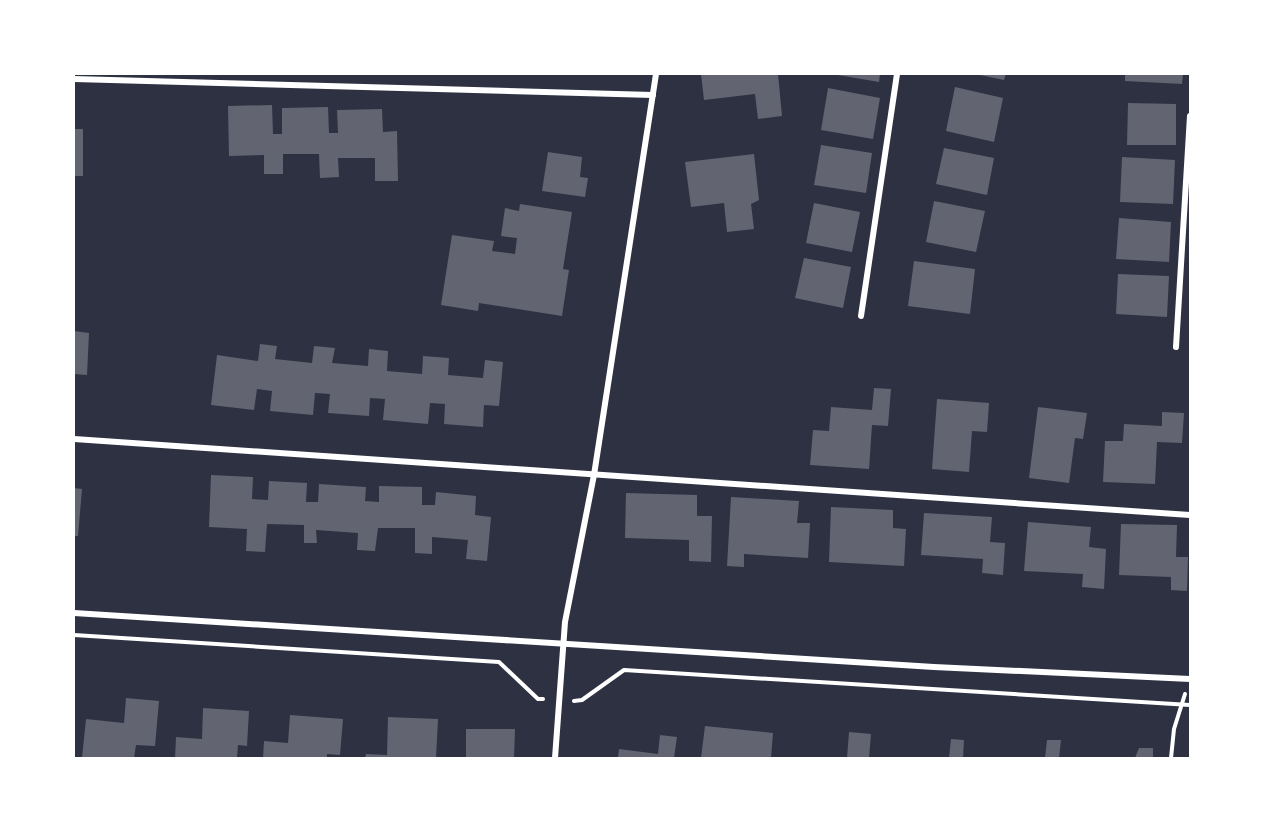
<svg xmlns="http://www.w3.org/2000/svg" width="1264" height="832" font-family="Jost,sans-serif">
<rect width="100%" height="100%" fill="#2d3142"/>
<g fill="#626471">
<polygon points="701,74 778,74 782,116 758,119 755,94 704,100"/>
<polygon points="832,74 880,74 879,82"/>
<polygon points="975,74 1006,74 1004,80"/>
<polygon points="1125,74 1183,74 1182,84 1125,81"/>
<polygon points="955,87 1003,98 994,142 946,131"/>
<polygon points="828,88 880,98 873,139 821,130"/>
<polygon points="1128,103 1176,104 1176,145 1127,145"/>
<polygon points="272,105 273,134 282,134 282,108 328,107 329,133 338,133 337,110 382,109 383,132 397,131 398,181 375,181 375,158 338,158 339,177 320,178 319,154 283,154 283,174 264,174 264,155 229,156 228,106"/>
<rect x="74" y="129" width="9" height="47"/>
<polygon points="821,145 872,153 866,193 814,185"/>
<polygon points="944,148 994,158 987,195 936,184"/>
<polygon points="548,152 582,157 580,177 588,178 585,197 542,191"/>
<polygon points="754,154 759,200 751,204 754,229 727,232 724,203 691,207 685,162"/>
<polygon points="1122,157 1175,160 1173,204 1120,202"/>
<polygon points="934,201 985,211 976,252 926,242"/>
<polygon points="814,203 860,212 852,252 806,243"/>
<polygon points="520,204 572,212 563,269 569,270 562,316 479,303 478,311 441,305 452,235 494,241 492,251 515,254 517,238 501,236 505,208 519,211"/>
<polygon points="1119,218 1171,222 1169,262 1116,259"/>
<polygon points="804,258 851,267 843,308 795,298"/>
<polygon points="914,261 975,269 970,314 908,306"/>
<polygon points="1118,274 1169,276 1167,317 1116,314"/>
<polygon points="74,331 89,333 87,375 74,374"/>
<polygon points="260,344 277,346 275,359 312,363 314,346 335,348 332,363 368,366 369,349 388,351 387,371 422,374 423,356 449,358 448,375 483,378 485,360 503,362 499,406 484,405 483,427 444,424 445,404 430,403 428,424 383,420 385,399 370,398 369,416 328,413 330,394 315,393 313,415 270,411 272,391 257,389 254,410 211,405 217,355 258,361"/>
<polygon points="874,388 891,389 888,426 872,425 869,469 810,465 813,430 829,431 831,407 872,410"/>
<polygon points="937,399 989,403 987,432 972,431 969,472 932,469"/>
<polygon points="1038,407 1087,413 1083,439 1075,438 1069,483 1029,478"/>
<polygon points="1162,412 1184,413 1182,443 1157,442 1155,484 1103,482 1105,441 1123,441 1124,424 1162,426"/>
<polygon points="211,475 253,477 252,499 268,500 269,481 307,483 306,502 318,502 319,484 366,487 365,501 379,502 379,486 422,487 422,505 435,505 436,492 476,496 475,515 491,517 487,561 466,559 468,540 432,537 432,554 415,553 415,528 378,528 375,551 357,550 358,533 316,530 317,543 304,543 304,525 267,524 265,552 246,551 247,529 209,527"/>
<polygon points="74,488 82,489 78,536 74,536"/>
<polygon points="626,493 697,495 697,516 712,516 711,562 689,561 689,540 625,538"/>
<polygon points="731,497 799,501 797,523 810,523 808,558 744,554 744,567 727,566"/>
<polygon points="831,507 893,510 893,528 906,529 904,566 829,562"/>
<polygon points="924,513 992,517 990,542 1005,543 1003,575 982,573 983,559 921,555"/>
<polygon points="1028,522 1091,527 1089,547 1106,549 1104,589 1082,587 1083,574 1024,571"/>
<polygon points="1121,524 1177,525 1176,557 1188,557 1187,591 1171,590 1171,577 1119,575"/>
<polygon points="126,698 159,701 155,746 136,745 134,758 82,758 86,719 124,723"/>
<polygon points="203,708 249,711 247,746 238,745 237,758 175,758 176,737 202,739"/>
<polygon points="290,715 343,719 340,755 327,754 327,758 263,758 264,741 288,743"/>
<polygon points="388,717 438,719 436,758 365,758 366,754 387,755"/>
<polygon points="705,726 773,733 771,758 701,758"/>
<polygon points="466,729 515,729 514,758 466,758"/>
<polygon points="849,732 871,734 869,758 847,758"/>
<polygon points="660,735 677,737 674,758 618,758 619,749 658,754"/>
<polygon points="951,739 964,740 963,758 949,758"/>
<polygon points="1047,740 1061,740 1059,758 1045,758"/>
<polygon points="1139,748 1153,748 1153,758 1135,758"/>
</g>
<g fill="none" stroke-linecap="round" stroke-linejoin="round">
<g stroke="#fff" stroke-width="4">
<polyline points="74,635 499,662 538,699 543,699"/>
<polyline points="574,701 582,700 624,670 1190,705"/>
<polyline points="1171,758 1174,729 1185,694"/>
</g>
<g stroke="#fff" stroke-width="6">
<polyline points="74,79 653,95"/>
<polyline points="861,316 897,74"/>
<polyline points="1176,347 1190,116"/>
<polyline points="74,439 1190,515"/>
<polyline points="74,613 934,667 1190,679"/>
<polyline points="555,758 565,622 594,475 656,74"/>
</g>
</g>
<rect width="1264" height="832" fill="none" stroke="#ffffff" stroke-width="150"/>
</svg>
